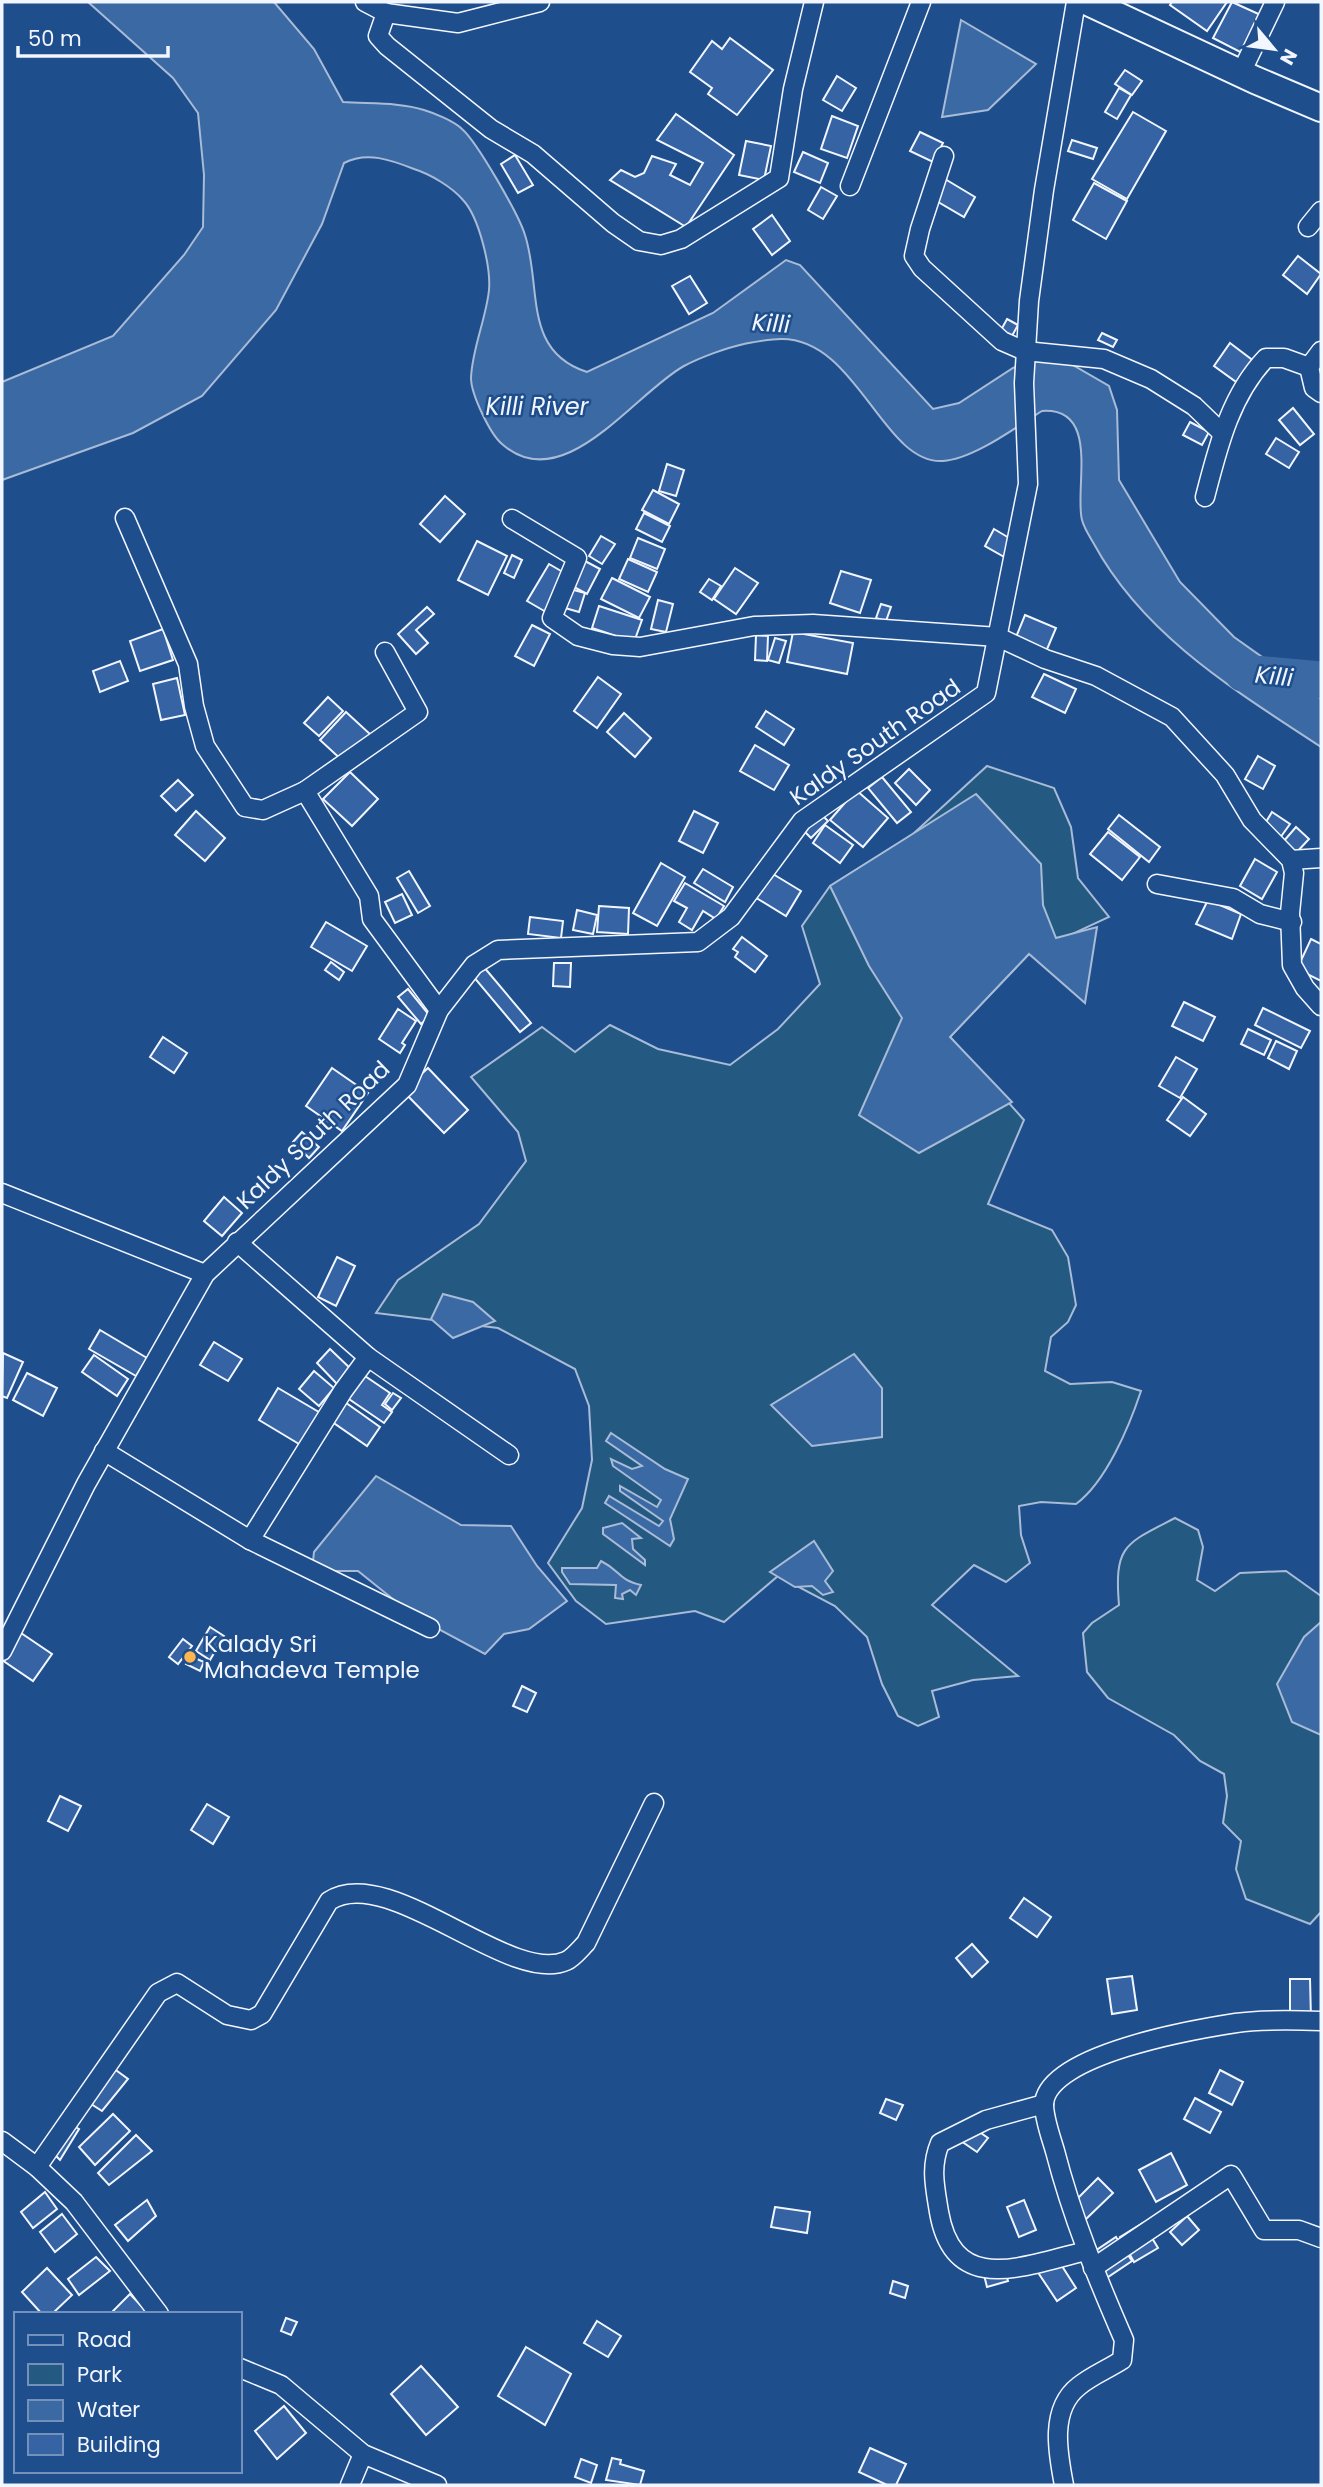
<svg xmlns="http://www.w3.org/2000/svg" width="1323" height="2487" font-family="Poppins,sans-serif">
<rect width="100%" height="100%" fill="#1f4e8c"/>
<g fill="#245a82" stroke="#a8bbd7" stroke-width="2">
<path d="M987,766L1054,788L1071,827L1078,878L1109,917L1029,954L950,1037L1024,1120L988,1204L1052,1230L1068,1257L1076,1305L1068,1322L1051,1337L1045,1371L1070,1384L1112,1382L1141,1391C1129,1427 1106,1482 1076,1504L1041,1502L1019,1506L1021,1535L1030,1563L1006,1582L974,1565L932,1605L1018,1676L973,1680L932,1691L939,1717L918,1726L898,1716L882,1684L867,1637L835,1606L778,1576L724,1622L695,1611L606,1624L576,1601L548,1563L582,1508L592,1460L589,1406L575,1369L498,1328L376,1313L398,1280L479,1224L526,1161L518,1132L471,1077L542,1027L575,1052L610,1025L658,1049L730,1065L778,1029L820,984L802,926L830,886L913,834Z"/>
<path d="M1175,1518L1198,1530L1203,1547L1197,1580L1215,1591L1240,1573L1286,1571L1321,1596V1912L1310,1924L1246,1899L1236,1869L1241,1841L1223,1823L1227,1796L1224,1774L1200,1761L1174,1735L1108,1698L1087,1672L1083,1633L1092,1623L1119,1605C1114,1545 1125,1544 1175,1518Z"/>
</g>
<g fill="#3b69a3" stroke="#a8bbd7" stroke-width="2">
<path d="M88,2H274L314,49L343,102C368,104 400,102 424,110C434,113 454,121 462,129C477,142 519,215 525,235C542,287 522,351 587,372L713,313L786,260L800,265L933,409L959,403L1013,368L1043,358L1064,360L1109,386L1117,410L1119,480L1180,582L1234,637L1321,699V747C1236,691 1144,636 1094,544C1090,537 1084,528 1082,520C1074,489 1101,407 1042,411C1016,427 974,459 943,461C883,465 857,338 781,339C769,339 755,342 744,344C726,348 701,357 684,366C636,392 563,499 502,444C490,434 471,394 471,378C472,349 486,319 489,290C491,267 479,217 463,200C452,187 430,174 414,169C391,160 367,151 344,163L322,224L276,310L202,396L133,433L2,480V382L113,336L184,255L203,227L204,175L198,113L173,78Z"/>
<polygon points="961,20 1036,64 988,110 942,117"/>
<polygon points="976,794 1041,864 1043,905 1056,938 1097,927 1085,1003 1029,954 950,1037 1012,1102 919,1153 859,1115 902,1018 869,966 830,886"/>
<polygon points="443,1294 473,1302 495,1321 453,1338 431,1319"/>
<polygon points="854,1354 882,1388 882,1437 812,1446 771,1405"/>
<polygon points="611,1433 665,1469 688,1479 670,1519 674,1539 670,1546 605,1503 609,1496 659,1526 663,1521 620,1491 620,1486 657,1507 661,1500 613,1466 611,1459 632,1469 642,1466 606,1441"/>
<polygon points="376,1476 461,1525 511,1526 537,1566 567,1601 529,1629 504,1634 485,1654 414,1616 358,1571 312,1571 314,1552"/>
<polygon points="622,1523 641,1538 632,1539 633,1549 645,1560 645,1565 603,1534 603,1528"/>
<polygon points="814,1541 833,1571 825,1581 833,1592 823,1595 812,1586 795,1587 770,1572"/>
<path d="M601,1561C621,1571 617,1579 641,1585L636,1595L630,1590L622,1594L623,1599L615,1598L616,1585L570,1584L562,1572V1568H597Z"/>
<polygon points="1321,1622 1321,1735 1292,1722 1277,1684 1304,1637"/>
</g>
<g fill="none" stroke-linecap="round" stroke-linejoin="round">
<polyline stroke="#3b69a3" stroke-width="37" points="1243,673 1321,680"/>
</g>
<g fill="#3563a3" stroke="#f2f6ff" stroke-width="2">
<polygon points="1172,2 1227,2 1207,31 1170,5"/>
<polygon points="1232,2 1263,16 1244,54 1213,38"/>
<polygon points="730,38 773,70 737,115 708,94 712,88 690,72 712,41 722,49"/>
<polygon points="1125,70 1142,81 1132,95 1115,84"/>
<polygon points="837,76 856,88 842,111 823,100"/>
<polygon points="1119,88 1131,95 1117,119 1105,112"/>
<polygon points="1133,112 1166,131 1127,199 1092,179"/>
<polygon points="676,114 734,155 686,227 610,180 621,170 635,177 644,173 652,156 676,164 670,175 690,185 703,163 657,140"/>
<polygon points="832,116 858,126 847,158 821,149"/>
<polygon points="920,132 943,143 933,162 910,151"/>
<polygon points="1072,140 1097,148 1093,159 1068,151"/>
<polygon points="746,141 771,146 764,180 739,175"/>
<polygon points="803,152 828,163 820,183 794,172"/>
<polygon points="515,155 533,185 518,193 501,164"/>
<polygon points="945,179 975,197 964,217 933,199"/>
<polygon points="1094,183 1127,201 1106,239 1073,220"/>
<polygon points="821,187 837,196 823,219 808,210"/>
<polygon points="772,215 790,241 772,255 753,229"/>
<polygon points="1298,256 1321,274 1307,294 1283,275"/>
<polygon points="690,276 707,303 689,314 672,286"/>
<polygon points="1007,319 1018,325 1012,336 1001,330"/>
<polygon points="1102,333 1117,340 1113,347 1098,340"/>
<polygon points="1230,343 1255,362 1239,384 1214,366"/>
<polygon points="1293,408 1314,434 1300,445 1279,420"/>
<polygon points="1190,422 1209,432 1202,445 1183,435"/>
<polygon points="1276,438 1299,452 1289,468 1266,454"/>
<polygon points="667,464 684,470 676,496 659,491"/>
<polygon points="653,490 679,504 669,524 642,510"/>
<polygon points="445,496 465,514 440,542 420,524"/>
<polygon points="644,513 670,526 662,542 636,529"/>
<polygon points="994,529 1016,542 1006,558 985,546"/>
<polygon points="601,536 615,544 602,564 589,556"/>
<polygon points="638,538 665,549 657,569 630,558"/>
<polygon points="477,541 507,556 488,595 458,580"/>
<polygon points="512,555 522,560 514,578 504,573"/>
<polygon points="628,559 657,572 648,592 619,579"/>
<polygon points="585,561 600,569 587,594 572,586"/>
<polygon points="549,564 568,575 546,612 527,601"/>
<polygon points="735,568 758,583 736,614 714,599"/>
<polygon points="841,571 871,580 860,613 830,603"/>
<polygon points="612,578 650,597 639,618 601,599"/>
<polygon points="709,579 721,586 712,600 700,592"/>
<polygon points="570,589 585,593 579,612 565,608"/>
<polygon points="658,600 673,604 666,632 651,629"/>
<polygon points="881,604 891,607 886,621 876,618"/>
<polygon points="599,606 642,620 634,642 592,628"/>
<polygon points="427,607 434,614 416,630 428,643 416,654 398,634"/>
<polygon points="1025,615 1056,628 1045,654 1014,642"/>
<polygon points="532,625 550,634 534,666 515,656"/>
<polygon points="163,629 173,660 140,671 130,641"/>
<polygon points="793,632 853,643 847,674 787,662"/>
<polygon points="756,635 768,636 767,661 755,660"/>
<polygon points="775,638 786,641 779,663 768,660"/>
<polygon points="120,661 128,681 100,692 93,671"/>
<polygon points="1044,674 1076,689 1065,713 1032,697"/>
<polygon points="598,677 621,694 597,728 574,711"/>
<polygon points="177,678 185,715 161,720 153,684"/>
<polygon points="328,697 343,711 319,736 304,723"/>
<polygon points="766,711 794,729 784,745 756,727"/>
<polygon points="346,712 371,735 345,763 320,740"/>
<polygon points="624,713 651,738 635,757 607,732"/>
<polygon points="755,745 789,765 774,790 740,771"/>
<polygon points="1258,756 1275,766 1263,789 1245,779"/>
<polygon points="909,769 930,790 916,805 895,783"/>
<polygon points="350,772 378,799 352,826 323,799"/>
<polygon points="882,777 911,812 897,823 868,788"/>
<polygon points="178,780 193,795 176,811 161,796"/>
<polygon points="856,790 888,818 863,847 830,820"/>
<polygon points="196,811 225,838 205,861 175,835"/>
<polygon points="694,811 718,823 703,853 679,841"/>
<polygon points="1272,812 1290,824 1280,838 1263,827"/>
<polygon points="820,813 828,821 811,838 803,830"/>
<polygon points="1119,815 1160,847 1149,862 1108,829"/>
<polygon points="825,825 853,845 840,863 813,843"/>
<polygon points="1296,827 1309,839 1295,854 1283,842"/>
<polygon points="1108,832 1140,857 1122,880 1090,854"/>
<polygon points="1255,859 1277,872 1262,899 1240,886"/>
<polygon points="661,863 685,877 657,926 633,913"/>
<polygon points="703,869 733,887 725,902 694,883"/>
<polygon points="409,871 430,906 418,913 397,878"/>
<polygon points="768,871 801,891 786,916 753,896"/>
<polygon points="685,883 724,906 716,919 703,911 692,930 679,922 687,908 674,901"/>
<polygon points="402,894 412,915 395,923 385,902"/>
<polygon points="1208,900 1241,914 1232,939 1196,924"/>
<polygon points="599,906 629,908 628,934 597,932"/>
<polygon points="577,910 597,915 593,934 573,930"/>
<polygon points="530,917 563,921 561,938 528,934"/>
<polygon points="326,922 367,946 352,971 311,947"/>
<polygon points="742,937 767,956 755,972 735,957 738,952 733,949"/>
<polygon points="1311,939 1321,944 1321,981 1297,969"/>
<polygon points="331,962 344,972 339,980 325,970"/>
<polygon points="554,963 571,963 570,987 553,986"/>
<polygon points="483,966 531,1023 520,1032 472,975"/>
<polygon points="408,989 430,1016 421,1024 398,997"/>
<polygon points="1184,1002 1215,1017 1203,1041 1172,1026"/>
<polygon points="1263,1008 1310,1031 1301,1048 1255,1025"/>
<polygon points="398,1009 416,1021 402,1043 405,1045 400,1053 379,1039"/>
<polygon points="1248,1029 1271,1040 1264,1055 1241,1044"/>
<polygon points="163,1037 187,1053 174,1073 150,1057"/>
<polygon points="1276,1041 1297,1051 1289,1069 1268,1058"/>
<polygon points="1176,1057 1197,1069 1180,1098 1159,1086"/>
<polygon points="332,1068 368,1093 342,1131 306,1106"/>
<polygon points="428,1068 468,1110 444,1133 403,1091"/>
<polygon points="1183,1097 1206,1114 1190,1136 1167,1120"/>
<polygon points="302,1132 319,1147 309,1158 293,1142"/>
<polygon points="224,1197 242,1213 222,1236 204,1221"/>
<polygon points="337,1257 355,1266 336,1306 318,1297"/>
<polygon points="100,1330 147,1358 136,1376 89,1349"/>
<polygon points="214,1342 242,1359 228,1381 200,1365"/>
<polygon points="330,1349 352,1370 338,1385 317,1363"/>
<polygon points="3,1353 23,1362 7,1398 2,1396"/>
<polygon points="94,1355 128,1379 117,1396 82,1372"/>
<polygon points="314,1371 334,1388 319,1406 299,1389"/>
<polygon points="27,1373 57,1388 43,1416 13,1400"/>
<polygon points="362,1374 390,1393 382,1405 392,1412 384,1423 346,1397"/>
<polygon points="278,1388 324,1415 304,1447 259,1420"/>
<polygon points="393,1393 401,1398 392,1410 385,1404"/>
<polygon points="342,1400 380,1427 367,1446 328,1419"/>
<polygon points="210,1627 224,1636 210,1660 196,1651"/>
<polygon points="21,1633 52,1654 33,1681 2,1660"/>
<polygon points="183,1639 192,1646 178,1664 169,1657"/>
<polygon points="190,1656 204,1662 200,1671 186,1664"/>
<polygon points="522,1686 536,1693 527,1712 513,1706"/>
<polygon points="60,1796 81,1806 68,1831 48,1821"/>
<polygon points="207,1804 229,1817 213,1844 191,1830"/>
<polygon points="1024,1898 1051,1917 1037,1937 1010,1918"/>
<polygon points="972,1944 988,1962 972,1977 956,1958"/>
<polygon points="1132,1976 1137,2010 1112,2014 1107,1979"/>
<polygon points="1290,1979 1310,1979 1311,2019 1290,2020"/>
<polygon points="113,2068 128,2079 102,2111 88,2102"/>
<polygon points="1220,2070 1243,2082 1232,2105 1209,2093"/>
<polygon points="1195,2098 1221,2112 1210,2133 1184,2119"/>
<polygon points="886,2099 903,2105 896,2120 880,2113"/>
<polygon points="113,2114 130,2131 95,2165 79,2147"/>
<polygon points="72,2125 79,2129 60,2160 54,2154"/>
<polygon points="971,2126 988,2138 977,2152 961,2141"/>
<polygon points="136,2135 152,2151 109,2185 98,2173"/>
<polygon points="1171,2153 1187,2185 1156,2202 1139,2170"/>
<polygon points="1098,2178 1113,2193 1086,2219 1072,2204"/>
<polygon points="45,2192 57,2209 33,2228 21,2212"/>
<polygon points="147,2200 156,2216 128,2241 115,2225"/>
<polygon points="1024,2200 1036,2230 1019,2237 1007,2207"/>
<polygon points="775,2207 810,2212 807,2233 771,2227"/>
<polygon points="62,2214 77,2234 55,2252 40,2232"/>
<polygon points="1187,2216 1199,2230 1182,2245 1170,2232"/>
<polygon points="1143,2223 1158,2248 1134,2262 1120,2237"/>
<polygon points="1116,2237 1132,2261 1105,2279 1089,2255"/>
<polygon points="1053,2252 1076,2288 1057,2301 1033,2265"/>
<polygon points="96,2257 110,2271 79,2295 68,2279"/>
<polygon points="1003,2262 1008,2281 987,2287 982,2267"/>
<polygon points="47,2268 72,2295 52,2314 42,2314 22,2292"/>
<polygon points="893,2281 908,2286 905,2298 890,2293"/>
<polygon points="130,2294 147,2312 110,2314"/>
<polygon points="286,2318 297,2322 291,2335 281,2331"/>
<polygon points="597,2321 621,2336 608,2357 584,2343"/>
<polygon points="526,2347 571,2374 545,2425 498,2396"/>
<polygon points="421,2366 458,2407 426,2435 391,2394"/>
<polygon points="284,2406 306,2433 277,2459 255,2431"/>
<polygon points="870,2448 906,2464 896,2485 887,2485 859,2472"/>
<polygon points="612,2458 621,2460 620,2464 644,2471 640,2485 606,2480"/>
<polygon points="581,2459 597,2465 591,2483 575,2477"/>
</g>
<g fill="none" stroke-linecap="round" stroke-linejoin="round">
<g stroke="#f2f6ff" stroke-width="21">
<g id="minor">
<polyline points="365,2 386,13 378,36 387,46 491,129 533,154 613,223 639,241 661,245 681,239 779,178 793,89 814,2"/>
<polyline points="386,13 458,23 540,2"/>
<polyline points="1241,73 1275,2"/>
<polyline points="944,156 920,229 914,256 922,268 1002,341 1025,351 1104,359 1151,379 1194,406 1222,433"/>
<polyline points="850,186 921,2"/>
<polyline points="1308,227 1321,211"/>
<polyline points="1321,351 1309,367 1314,388 1321,393"/>
<path d="M1205,497C1218,447 1230,396 1266,358H1284L1309,367"/>
<polyline points="125,518 188,664 194,706 205,746 245,807 263,810 305,791"/>
<polyline points="512,519 577,558 552,618 578,636 613,645 640,647 754,626 813,624 998,637 1045,659 1096,676 1172,717 1225,775 1252,820 1291,860 1294,873 1290,913 1292,965 1305,988 1321,1006"/>
<polyline points="385,652 418,712 305,791 369,896 372,919 439,1010"/>
<polyline points="1291,860 1321,858"/>
<polyline points="1157,884 1233,898 1260,914 1292,922"/>
<polyline points="2,1193 205,1274"/>
<polyline points="237,1242 368,1357 509,1455"/>
<polyline points="104,1451 250,1540 430,1628"/>
<polyline points="250,1540 343,1391 368,1357"/>
<polyline points="2,1651 86,1484 205,1274 407,1085 439,1010 474,965 498,950 698,942 731,917 802,821 986,693 1028,484 1024,383 1029,301 1044,190 1076,2"/>
<path d="M1044,2104L986,2120L940,2143C930,2167 935,2187 939,2212C954,2299 1027,2264 1087,2251"/>
<polyline points="2,2141 37,2167 74,2202 159,2314"/>
<path d="M37,2167L158,1993L177,1983L227,2015L251,2020L262,2014L329,1901C388,1862 510,1986 566,1961C573,1958 580,1949 586,1943L654,1803"/>
<polyline points="1093,2268 1231,2175 1264,2230 1299,2230 1321,2238"/>
<polyline points="240,2368 281,2385 363,2454 437,2485"/>
<polyline points="350,2485 363,2454"/>
<path d="M1064,2485C1058,2454 1049,2409 1079,2386C1091,2376 1108,2369 1122,2360L1124,2340C1097,2278 1072,2217 1055,2151C1051,2137 1044,2119 1044,2104C1047,2054 1197,2029 1236,2023C1263,2019 1294,2020 1321,2021"/>
</g>
</g>
<g stroke="#f2f6ff" stroke-width="30">
<polyline id="secondary" points="1088,2 1255,80 1321,108"/>
</g>
<use href="#minor" stroke="#1f4e8c" stroke-width="18"/>
<use href="#secondary" stroke="#1f4e8c" stroke-width="26"/>
</g>
<circle fill="#ffb74d" stroke="#1f4e8c" stroke-width="2.5" cx="190" cy="1657" r="7"/>
<g text-anchor="middle" dominant-baseline="central" stroke-width="5" stroke-linejoin="round" paint-order="stroke">
<g font-size="23" fill="#f2f6ff" stroke="#1f4e8c">
<text transform="translate(875 742) rotate(-35)">Kaldy South Road</text>
<text transform="translate(313 1135) rotate(-44)">Kaldy South Road</text>
</g>
<g font-size="23" fill="#f2f6ff" stroke="#1f4e8c" text-anchor="start">
<text x="204" y="1644">Kalady Sri<tspan x="204" dy="26">Mahadeva Temple</tspan></text>
</g>
<g font-size="24" font-style="italic" fill="#f2f6ff" stroke="#1f4e8c">
<text transform="translate(771 323) rotate(4)">Killi</text>
<text x="537" y="406">Killi River</text>
<text transform="translate(1274 676) rotate(6)">Killi</text>
</g>
</g>
<rect width="1323" height="2487" fill="none" stroke="#f2f6ff" stroke-width="7"/>
<rect x="14" y="2312" width="228" height="161" fill="#1f4e8c" stroke="#7391ba" stroke-width="2"/>
<rect x="28" y="2335" width="35" height="10" fill="#1f4e8c" stroke="#7391ba" stroke-width="2"/>
<text x="77" y="2347" font-size="21" fill="#f2f6ff">Road</text>
<rect x="28" y="2364" width="35" height="21" fill="#245a82" stroke="#7391ba" stroke-width="2"/>
<text x="77" y="2382" font-size="21" fill="#f2f6ff">Park</text>
<rect x="28" y="2400" width="35" height="21" fill="#3b69a3" stroke="#7391ba" stroke-width="2"/>
<text x="77" y="2417" font-size="21" fill="#f2f6ff">Water</text>
<rect x="28" y="2434" width="35" height="21" fill="#3563a3" stroke="#7391ba" stroke-width="2"/>
<text x="77" y="2452" font-size="21" fill="#f2f6ff">Building</text>
<g transform="translate(1274 49) rotate(119)" stroke="#1f4e8c" stroke-width="5" paint-order="stroke">
<path d="M0-5L12 26L0 18L-12 26Z" fill="#f2f6ff"/>
<text y="-10" font-size="19" font-weight="bold" text-anchor="middle" fill="#f2f6ff">N</text>
</g>
<path d="M18 46v10h150v-10" fill="none" stroke="#f2f6ff" stroke-width="3.5"/>
<text x="28" y="46" font-size="21" fill="#f2f6ff" stroke="#1f4e8c" stroke-width="5" paint-order="stroke">50 m</text>
</svg>
